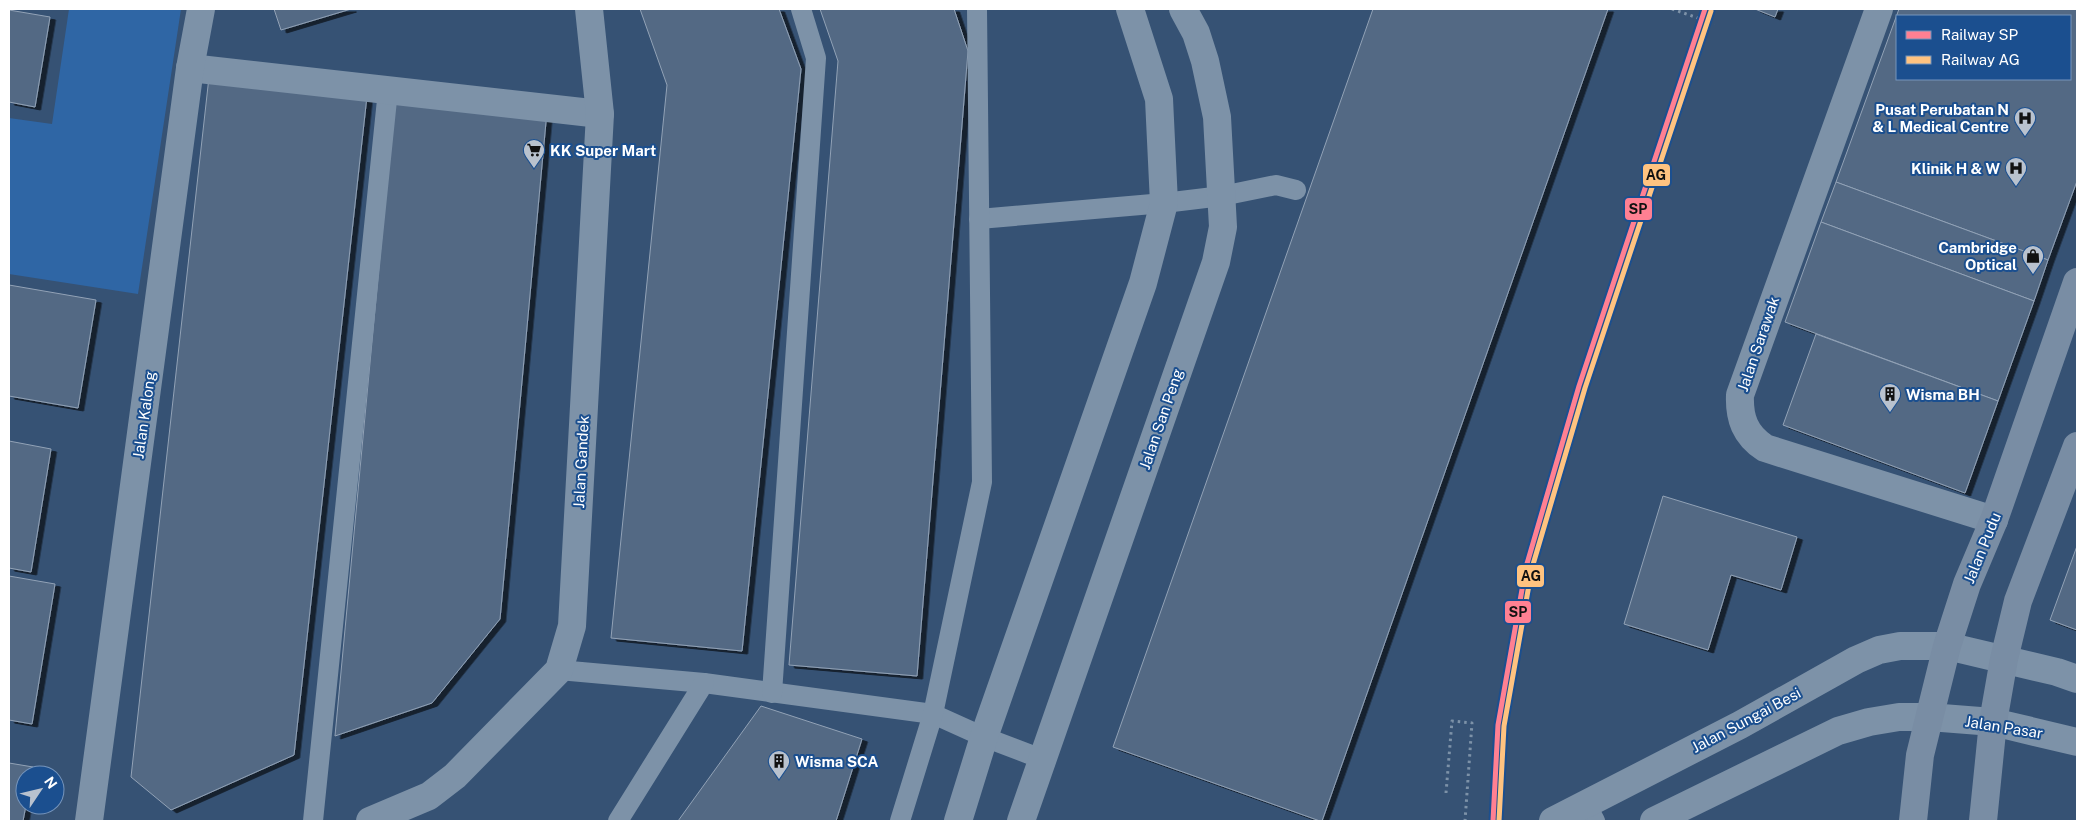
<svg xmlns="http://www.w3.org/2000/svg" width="2086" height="830" font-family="'Public Sans',sans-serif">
<defs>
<filter id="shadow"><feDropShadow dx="5.5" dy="3" stdDeviation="0" flood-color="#0009"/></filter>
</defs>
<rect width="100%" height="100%" fill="#365274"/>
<polygon fill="#2f66a5" points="69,9 181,9 138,294 9,274 9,118 52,124"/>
<g fill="#526984" stroke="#92a2b6" fill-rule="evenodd" filter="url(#shadow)">
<polygon points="274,9 351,9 281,30"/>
<polygon points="640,9 779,9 801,69 742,651 611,638 667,85"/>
<polygon points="820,9 954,9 968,51 917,676 789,665 838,61"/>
<polygon points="1373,9 1608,9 1322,821 1320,821 1113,747"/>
<polygon points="1755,9 1778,9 1775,17"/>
<path d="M1899,9H2077V181L2048,260L1836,182ZM1897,16H2070V79H1897Z"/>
<polygon points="9,10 50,17 35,107 9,102"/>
<polygon points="209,77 367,96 294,755 171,810 131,777"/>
<polygon points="395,96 547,111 500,619 432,703 335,736"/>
<polygon points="1836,182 2048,260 2034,301 1821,222"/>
<polygon points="1821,222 2034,301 1998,401 1785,322"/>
<polygon points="9,285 96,300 78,408 9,396"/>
<polygon points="1816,334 1998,401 1965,493 1783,425"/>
<polygon points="9,441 51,449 31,572 9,568"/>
<polygon points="1663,496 1797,537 1781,590 1731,575 1708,650 1624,624"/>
<polygon points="2077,546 2077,630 2050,620"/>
<polygon points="9,576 55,584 32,724 9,720"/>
<polygon points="761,706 862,739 836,821 678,821"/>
<polygon points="9,763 33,767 31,775 25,775 26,805 23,821 9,821"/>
</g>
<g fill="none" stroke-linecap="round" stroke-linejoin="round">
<g stroke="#7d92a8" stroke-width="3" stroke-dasharray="2.5 4" stroke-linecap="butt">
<polyline points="1672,9 1715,24"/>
<polyline points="1446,793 1452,721 1472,723 1465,821"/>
</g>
<g stroke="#7d92a8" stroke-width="20">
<polyline points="979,219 1164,203 1222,196 1276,185 1296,190"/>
<polyline points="559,670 704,683 933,714 984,737 1042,759"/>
<polyline points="772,693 816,58 801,9"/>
<polyline points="1586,804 1595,821"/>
<polyline points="313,821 388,90"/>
<polyline points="618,821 704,683"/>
<polyline points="900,821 933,714 982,482 977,9"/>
</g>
<g stroke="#7d92a8" stroke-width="28">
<path d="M1879,9L1740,395C1739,418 1745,435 1765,448L1994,520"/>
<polyline points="190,68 600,114"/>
<polyline points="89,821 190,68 201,9"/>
<polyline points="370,821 429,796 455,776 559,670 572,626 600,114 589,9"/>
</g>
<g stroke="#7d92a8" stroke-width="28">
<polyline points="958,821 984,737 1143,283 1164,203 1159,99 1130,9"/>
<polyline points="1021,821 1216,262 1223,227 1217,117 1205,61 1196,33 1183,9"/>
<polyline points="1553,821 1740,725 1856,660 1879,650 1900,646 1947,646 2057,672 2077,679"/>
<polyline points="1654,821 1838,731 1869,722 1899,717 1929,717 1993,722 2077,742"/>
</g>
<g stroke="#798da4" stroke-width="28">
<polyline points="1913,821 1920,755 1947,646 1967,584 1994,520 2077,282"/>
<polyline points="1983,821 1993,722 2004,659 2018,601 2077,446"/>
</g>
<g stroke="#1b4f8f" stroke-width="9">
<polyline id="rail-1" points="1493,821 1498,725 1526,567 1579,386 1705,9"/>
</g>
<g stroke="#1b4f8f" stroke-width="9">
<polyline id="rail-2" points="1499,821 1504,726 1532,568 1585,388 1711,11"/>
</g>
<use href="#rail-1" stroke="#ff8092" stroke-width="5"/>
<use href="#rail-2" stroke="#ffc380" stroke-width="5"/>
</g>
<defs>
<g id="hospital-pin" transform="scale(1.125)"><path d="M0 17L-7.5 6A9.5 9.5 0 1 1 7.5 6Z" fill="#b9c2ce" stroke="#1b4f8f"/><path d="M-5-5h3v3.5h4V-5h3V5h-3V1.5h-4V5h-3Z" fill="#111"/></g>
<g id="supermarket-pin" transform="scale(1.125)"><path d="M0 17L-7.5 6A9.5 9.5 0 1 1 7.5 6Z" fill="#b9c2ce" stroke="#1b4f8f"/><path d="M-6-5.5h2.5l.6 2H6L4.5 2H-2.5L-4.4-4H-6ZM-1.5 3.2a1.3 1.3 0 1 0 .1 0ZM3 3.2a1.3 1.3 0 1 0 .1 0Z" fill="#111"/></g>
<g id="shop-pin" transform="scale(1.125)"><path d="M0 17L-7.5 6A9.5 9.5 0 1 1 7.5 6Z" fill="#b9c2ce" stroke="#1b4f8f"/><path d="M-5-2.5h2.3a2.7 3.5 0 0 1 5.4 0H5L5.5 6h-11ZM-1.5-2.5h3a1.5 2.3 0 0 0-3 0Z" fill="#111"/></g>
<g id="building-pin" transform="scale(1.125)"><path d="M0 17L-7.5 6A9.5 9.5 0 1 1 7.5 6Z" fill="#b9c2ce" stroke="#1b4f8f"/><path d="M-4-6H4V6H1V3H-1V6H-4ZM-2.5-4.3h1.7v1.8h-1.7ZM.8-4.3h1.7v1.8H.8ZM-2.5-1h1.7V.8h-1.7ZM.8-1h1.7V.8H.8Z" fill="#111"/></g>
</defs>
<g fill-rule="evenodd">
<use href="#hospital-pin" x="2025" y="118"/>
<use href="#supermarket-pin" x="534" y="150"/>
<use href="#hospital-pin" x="2016" y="168"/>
<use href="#shop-pin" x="2033" y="256"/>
<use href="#building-pin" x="1890" y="394"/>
<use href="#building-pin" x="779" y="761"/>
</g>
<g text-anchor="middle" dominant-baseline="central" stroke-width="4" stroke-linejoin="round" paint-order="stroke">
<g font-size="15" font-weight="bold" fill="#fff" stroke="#1b4f8f" text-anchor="end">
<text x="2009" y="109">Pusat Perubatan N<tspan x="2009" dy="17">&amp; L Medical Centre</tspan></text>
<text x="550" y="150" text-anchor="start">KK Super Mart</text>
<text x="2000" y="168">Klinik H &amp; W</text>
<text x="2017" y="247">Cambridge<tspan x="2017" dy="17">Optical</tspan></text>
<text x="1906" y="394" text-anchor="start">Wisma BH</text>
<text x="795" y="761" text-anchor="start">Wisma SCA</text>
</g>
<g font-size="15" fill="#fff" stroke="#1b4f8f">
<text transform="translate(1758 344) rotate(-71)">Jalan Sarawak</text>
<text transform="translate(144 415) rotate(-82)">Jalan Kalong</text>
<text transform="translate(1161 419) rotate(-71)">Jalan San Peng</text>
<text transform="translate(581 462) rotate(-87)">Jalan Gandek</text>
<text transform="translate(1982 548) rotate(-68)">Jalan Pudu</text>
<text transform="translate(1746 720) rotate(-28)">Jalan Sungai Besi</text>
<text transform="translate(2004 727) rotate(9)">Jalan Pasar</text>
</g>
</g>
<g stroke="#1b4f8f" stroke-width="2">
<rect x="1642" y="163" width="29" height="24" rx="5" fill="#ffc380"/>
<rect x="1624" y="197" width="29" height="24" rx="5" fill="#ff8092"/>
<rect x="1516" y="564" width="29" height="24" rx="5" fill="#ffc380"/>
<rect x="1504" y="600" width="28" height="24" rx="5" fill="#ff8092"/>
</g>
<g font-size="14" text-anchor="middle" font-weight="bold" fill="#111">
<text x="1656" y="180">AG</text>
<text x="1638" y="214">SP</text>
<text x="1531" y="581">AG</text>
<text x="1518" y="617">SP</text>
</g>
<rect width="2086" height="830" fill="none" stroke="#ffffff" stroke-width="20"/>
<rect x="1896" y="15" width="175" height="65" fill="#1b4f8f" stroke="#7695bc"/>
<rect x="1906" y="31" width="25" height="8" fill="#ff8092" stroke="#7695bc"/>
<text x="1941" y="40" font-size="15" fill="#ffffff">Railway SP</text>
<rect x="1906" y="56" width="25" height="8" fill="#ffc380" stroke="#7695bc"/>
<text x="1941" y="65" font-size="15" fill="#ffffff">Railway AG</text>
<g transform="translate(40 790) rotate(55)"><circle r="24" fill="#1b4f8f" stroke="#7695bc"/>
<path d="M0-4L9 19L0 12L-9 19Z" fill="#b9c2ce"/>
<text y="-8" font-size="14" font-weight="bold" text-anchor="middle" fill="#ffffff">N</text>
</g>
</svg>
